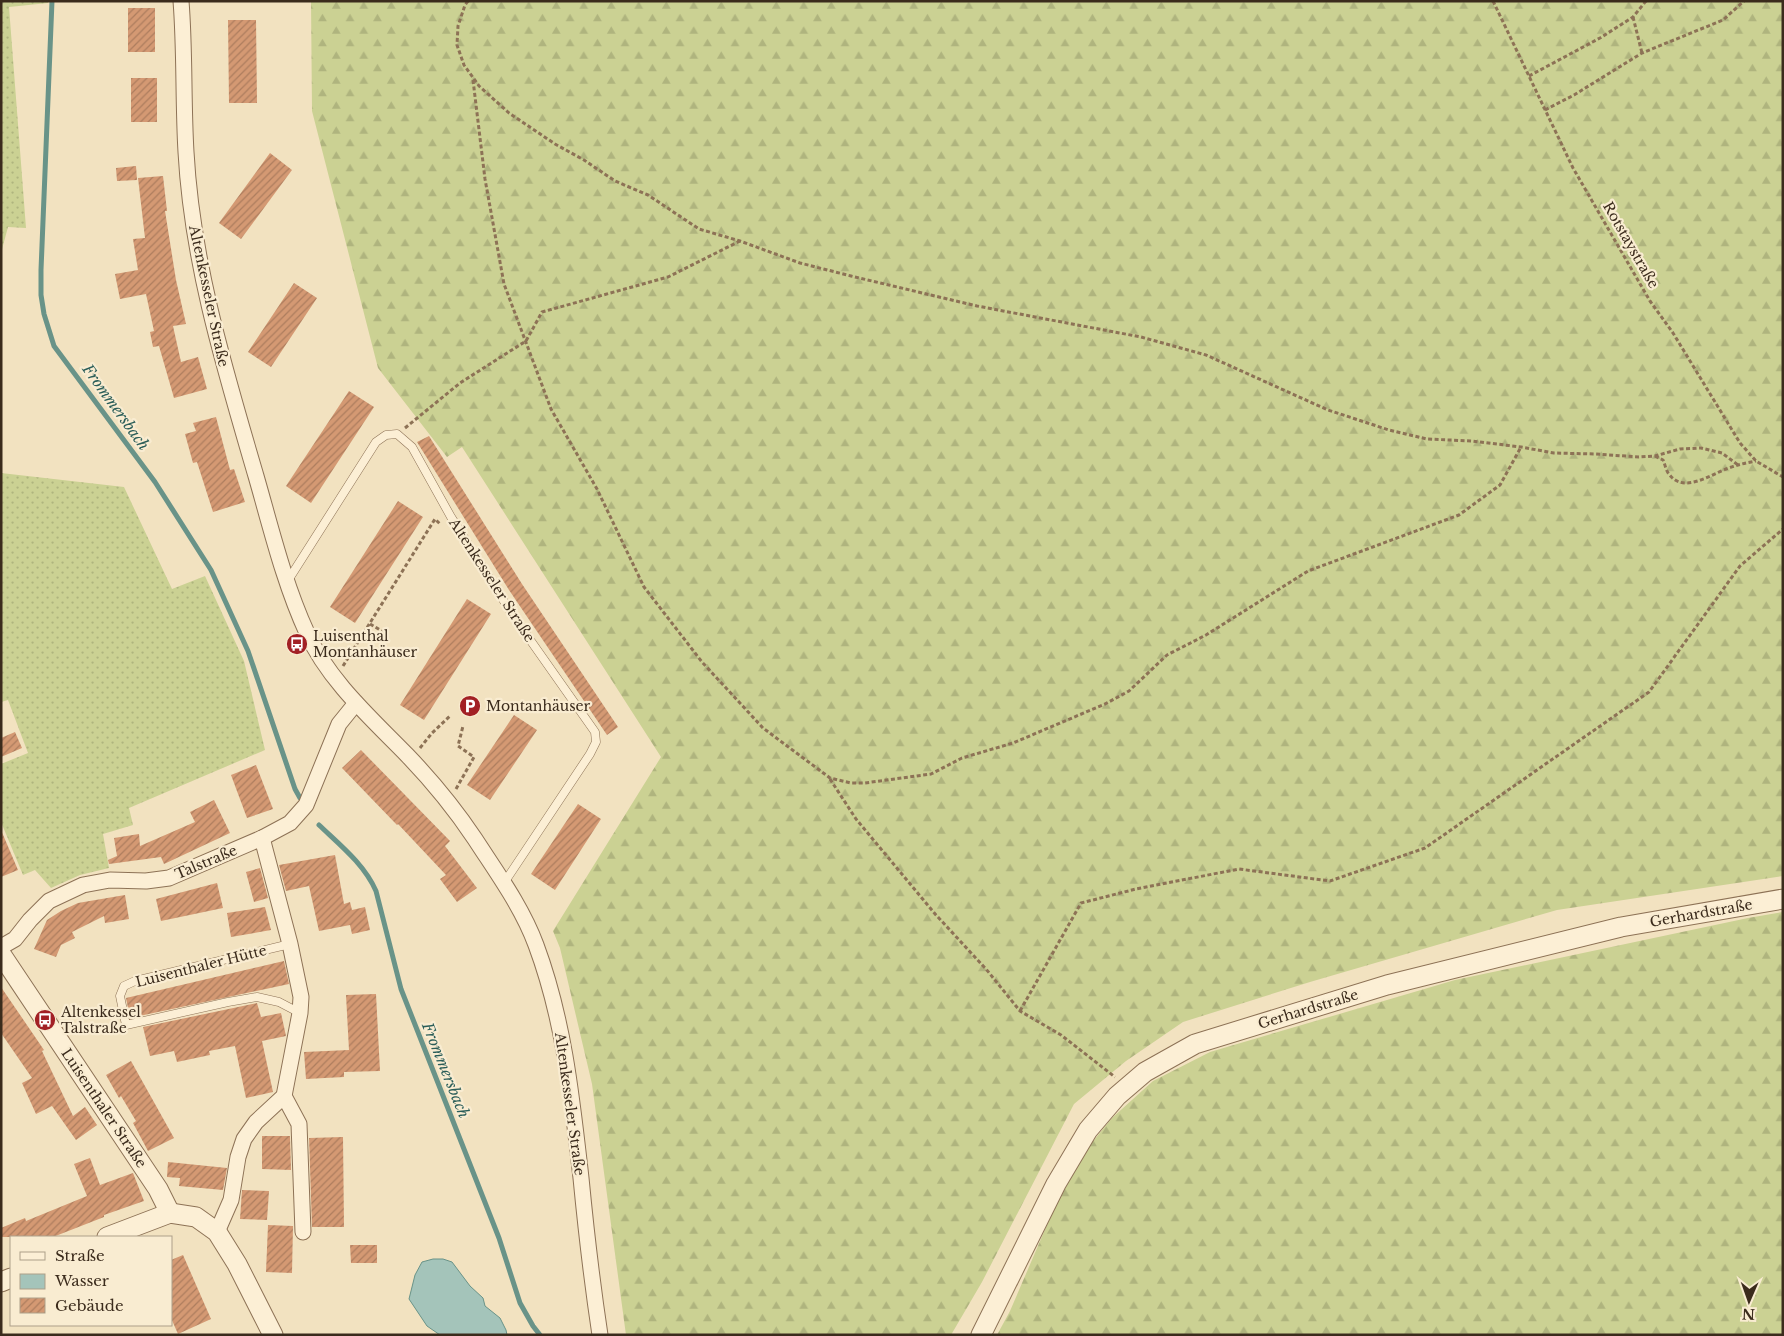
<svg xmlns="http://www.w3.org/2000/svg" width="1784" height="1336" font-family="'Libre Baskerville',serif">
<defs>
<pattern id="forest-firs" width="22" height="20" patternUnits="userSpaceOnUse" patternTransform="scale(1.25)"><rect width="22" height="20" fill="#cbd193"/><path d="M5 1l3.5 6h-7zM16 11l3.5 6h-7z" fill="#afb47e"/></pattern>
<pattern id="garden-dots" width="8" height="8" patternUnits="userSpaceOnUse" patternTransform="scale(1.25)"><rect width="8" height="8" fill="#cbd193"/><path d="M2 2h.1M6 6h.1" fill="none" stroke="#afb47e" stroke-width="1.8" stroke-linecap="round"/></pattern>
<pattern id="building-hatch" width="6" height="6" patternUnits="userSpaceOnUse" patternTransform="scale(1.25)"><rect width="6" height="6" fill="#d49973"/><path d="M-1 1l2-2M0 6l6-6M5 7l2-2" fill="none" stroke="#ad7d5e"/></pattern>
</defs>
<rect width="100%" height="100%" fill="#f2e2c0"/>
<g fill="url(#forest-firs)">
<polygon points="311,1 1783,1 1783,876 1557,910 1310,982 1183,1022 1126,1061 1074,1104 982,1282 951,1335 626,1335 592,1084 560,948 553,931 661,757 462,447 447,457 378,368 312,111"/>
<polygon points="1783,912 1783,1335 997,1335 1010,1311 1056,1204 1090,1145 1112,1118 1153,1081 1210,1052 1455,980 1748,918"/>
</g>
<g fill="url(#garden-dots)">
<polygon points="1,1 48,1 48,3 9,7 26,228 8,227 1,253"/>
<polygon points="1,473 124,487 172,589 205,576 244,661 265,750 129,808 133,825 103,834 109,868 80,875 51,888 35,870 23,875 1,822 1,764 28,753 8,700 1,702"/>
</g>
<polygon fill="#a4c4ba" stroke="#699388" points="433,1259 443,1259 452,1262 470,1286 483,1298 485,1306 500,1318 506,1330 507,1335 440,1335 427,1326 409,1299 415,1275 422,1262"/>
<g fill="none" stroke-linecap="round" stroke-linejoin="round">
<g stroke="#699388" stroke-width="5">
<polyline points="52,1 41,270 41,295 44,314 54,346 155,482 211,570 248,651 295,789 300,798"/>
<path d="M319,825C340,845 364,864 376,891L401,989L499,1238L520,1303L533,1326L540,1335"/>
</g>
</g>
<g fill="url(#building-hatch)">
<rect x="128" y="8" width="27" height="44"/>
<polygon points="228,20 256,20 257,103 229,103"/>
<rect x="131" y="78" width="26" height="44"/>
<polygon points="270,153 292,170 241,239 219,223"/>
<polygon points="136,166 137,180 117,181 116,168"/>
<polygon points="163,176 167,211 165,211 176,280 186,324 173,326 181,362 198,357 207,389 174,398 159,346 153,347 150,332 154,331 146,294 120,299 115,274 138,270 133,239 145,238 138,178"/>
<polygon points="294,283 317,298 271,367 248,352"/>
<polygon points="349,391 374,407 311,503 286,486"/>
<polygon points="216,417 230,470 234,469 245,502 213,512 197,462 193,463 185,434 196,431 193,423"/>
<polygon points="429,436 522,584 618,727 607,735 509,590 417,442"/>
<polygon points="398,501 423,517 355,623 330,607"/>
<polygon points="467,599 491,614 424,720 400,705"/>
<polygon points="514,715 537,730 490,800 467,785"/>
<polygon points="15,732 22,748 1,757 1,738"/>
<polygon points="361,750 450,841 445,846 477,888 457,902 440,879 446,875 398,824 397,825 342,768"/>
<polygon points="256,765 273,809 247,818 231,775"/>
<polygon points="214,800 230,833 164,864 161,857 109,864 108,860 117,856 114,838 139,834 140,846 195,822 190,812"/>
<polygon points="578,804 601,819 555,890 531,874"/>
<polygon points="1,830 18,870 1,877"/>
<polygon points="335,855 344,904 350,902 352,910 365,907 370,930 352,934 350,925 319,931 309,886 286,891 279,865"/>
<polygon points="260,868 268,898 254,902 246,872"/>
<polygon points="217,883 223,908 161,921 156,899"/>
<polygon points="125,895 129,919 105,923 104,916 72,932 75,938 61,945 56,957 34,949 47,920 61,911 78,903"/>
<polygon points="265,907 271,930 231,937 227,913"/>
<polygon points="284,961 289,984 130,1018 126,998"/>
<polygon points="1,987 44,1050 42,1051 73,1116 85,1107 97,1125 76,1140 52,1106 36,1114 22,1083 32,1078 1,1033"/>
<polygon points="376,994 380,1071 344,1072 344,1077 306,1079 304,1052 349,1050 346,995"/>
<polygon points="257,1003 261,1017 281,1013 286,1036 262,1041 273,1092 246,1098 235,1046 209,1051 210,1055 177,1062 174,1051 150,1056 143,1027"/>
<polygon points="131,1061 174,1138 148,1151 133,1123 136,1121 121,1096 119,1098 106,1075"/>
<polygon points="262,1136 290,1136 291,1170 262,1169"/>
<polygon points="343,1137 344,1227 312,1227 309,1138"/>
<polygon points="90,1158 100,1185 133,1173 144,1201 104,1215 104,1217 53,1237 1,1237 1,1228 25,1218 26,1221 87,1196 74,1164"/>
<polygon points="168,1162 227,1168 223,1190 179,1186 180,1178 167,1177"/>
<polygon points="242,1190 269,1191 267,1220 240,1219"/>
<polygon points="268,1225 293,1226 292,1273 266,1272"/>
<polygon points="350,1245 377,1245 377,1263 351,1263"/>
<polygon points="183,1255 211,1319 178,1334 171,1318 171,1260"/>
</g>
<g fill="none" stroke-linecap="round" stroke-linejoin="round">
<g stroke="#8d7256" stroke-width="9">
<g id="service">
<polyline points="287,582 376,442 386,435 397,434 412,447 451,517 514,617 595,732 596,742 590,754 504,883"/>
<polyline points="290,944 135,981 124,986 120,996 126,1025 228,1002 257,997 279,1002 300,1013"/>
</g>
</g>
<g stroke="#8d7256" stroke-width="17">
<g id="minor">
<path d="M181,1C185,51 183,102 186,152C192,263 225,370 256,476C271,528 284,583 307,633C328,680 372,719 407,755C432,781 455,809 475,839C497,873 522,907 536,945C564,1020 572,1098 581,1178C586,1230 592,1282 600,1335"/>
<polyline points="1,947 15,939 30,920 49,901 83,885 110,880 146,881 169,878 262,838 290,823 306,805 339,724 356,703"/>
<polyline points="284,1096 299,1124 303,1232"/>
<polyline points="217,1232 231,1200 238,1157 244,1139 256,1122 284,1096 300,1013 301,997 290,944 262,838"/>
</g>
</g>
<g stroke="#8d7256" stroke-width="21">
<g id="tertiary">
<polyline points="1,954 158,1189 170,1213"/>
<polyline points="107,1237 170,1213 196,1217 217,1232 237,1264 273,1335"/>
<polyline points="1,1282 11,1278"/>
<polyline points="981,1335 1056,1184 1088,1130 1117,1096 1145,1072 1195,1044 1387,985 1621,927 1783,899"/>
</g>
</g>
<g stroke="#8d7256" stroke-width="3" stroke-dasharray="4 2.5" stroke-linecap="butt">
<polyline points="468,1 465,5 458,26 457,45 464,65 479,86 509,113 555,144 584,160 615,181 648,195 699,229 740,241 800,263 851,276 977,306 1141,337 1206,355 1328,410 1389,430 1427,439 1472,441 1521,447 1554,453 1595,454 1639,457 1655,456 1680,449 1701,448 1722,453 1738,465"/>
<polyline points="1493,1 1573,168 1650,301 1673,333 1740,443 1756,461 1783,477"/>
<polyline points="1633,17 1642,53"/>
<polyline points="1529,76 1600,38 1633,17 1646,1"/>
<polyline points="473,80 485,179 504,284 551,409 597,489 644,587 702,662 763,728 830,778 851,783 865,783 931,774 962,758 1013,743 1105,704 1129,691 1167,655 1206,635 1308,571 1459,515 1500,485 1521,447"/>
<polyline points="1545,110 1574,95 1642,53 1723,20 1744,1"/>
<polyline points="405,428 460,383 526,341 542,312 668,277 740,241"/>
<path d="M1655,456L1663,460C1665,464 1666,471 1669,474C1683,494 1710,475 1726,469C1736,465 1745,463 1756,461"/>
<polyline points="370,624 387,634"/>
<polyline points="343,666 435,519 440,524"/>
<polyline points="420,748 432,733 450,716"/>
<polyline points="830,779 856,819 936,915 986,969 1020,1011 1061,1035 1115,1077"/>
<polyline points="456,789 474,757 458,746 463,726"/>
<polyline points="1020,1011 1081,903 1136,889 1239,869 1330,881 1425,848 1649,692 1740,566 1783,529"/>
</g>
<use href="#service" stroke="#fcefd5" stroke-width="8"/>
<use href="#minor" stroke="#fcefd5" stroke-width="15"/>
<use href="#tertiary" stroke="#fcefd5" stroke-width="19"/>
</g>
<defs>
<g id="bus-disc" transform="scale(1.125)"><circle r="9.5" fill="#a22024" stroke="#f9ecd1"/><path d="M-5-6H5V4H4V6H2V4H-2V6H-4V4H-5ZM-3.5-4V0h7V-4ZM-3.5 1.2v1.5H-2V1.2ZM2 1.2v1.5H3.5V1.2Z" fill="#fff"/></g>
<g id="parking-disc" transform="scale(1.125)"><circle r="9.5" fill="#a22024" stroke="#f9ecd1"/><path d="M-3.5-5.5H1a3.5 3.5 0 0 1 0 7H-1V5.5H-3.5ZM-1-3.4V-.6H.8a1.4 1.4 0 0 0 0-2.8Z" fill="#fff"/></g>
</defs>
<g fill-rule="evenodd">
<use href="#bus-disc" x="297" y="644"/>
<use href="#parking-disc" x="470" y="706"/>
<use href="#bus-disc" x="45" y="1020"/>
</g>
<g text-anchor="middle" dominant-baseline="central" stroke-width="4.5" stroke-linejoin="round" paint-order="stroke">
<g font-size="14" fill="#3b2b1c" stroke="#f9ecd1">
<text transform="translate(1631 245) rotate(60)">Rotstaystraße</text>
<text transform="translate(209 296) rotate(78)">Altenkesseler Straße</text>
<text transform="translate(492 580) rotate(57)">Altenkesseler Straße</text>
<text transform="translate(206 862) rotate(-23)">Talstraße</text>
<text transform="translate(1701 913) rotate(-10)">Gerhardstraße</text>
<text transform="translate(201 966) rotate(-14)">Luisenthaler Hütte</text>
<text transform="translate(1308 1009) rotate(-17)">Gerhardstraße</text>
<text transform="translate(570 1104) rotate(82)">Altenkesseler Straße</text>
<text transform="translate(104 1108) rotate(56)">Luisenthaler Straße</text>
</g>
<g font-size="14" fill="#3b2b1c" stroke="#f9ecd1" text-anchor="start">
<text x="313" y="636">Luisenthal<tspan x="313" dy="16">Montanhäuser</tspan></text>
<text x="486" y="706">Montanhäuser</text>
<text x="61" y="1012">Altenkessel<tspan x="61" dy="16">Talstraße</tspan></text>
</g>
<g font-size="15" font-style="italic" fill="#2a5d58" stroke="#f9ecd1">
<text transform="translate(116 407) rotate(54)">Frommersbach</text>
<text transform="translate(446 1070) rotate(68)">Frommersbach</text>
</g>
</g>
<rect width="1784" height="1336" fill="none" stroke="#3b2b1c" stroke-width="5"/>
<rect x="10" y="1236" width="162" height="90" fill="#f9ecd1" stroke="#ad9f89"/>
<rect x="20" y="1252" width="25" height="8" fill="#fcefd5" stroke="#ad9f89"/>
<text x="55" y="1261" font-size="15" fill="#3b2b1c">Straße</text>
<rect x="20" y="1274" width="25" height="15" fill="#a4c4ba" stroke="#ad9f89"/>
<text x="55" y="1286" font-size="15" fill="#3b2b1c">Wasser</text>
<rect x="20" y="1298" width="25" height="15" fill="url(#building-hatch)" stroke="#ad9f89"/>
<text x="55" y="1311" font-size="15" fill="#3b2b1c">Gebäude</text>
<g transform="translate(1749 1301) rotate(182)" stroke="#f9ecd1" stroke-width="4" paint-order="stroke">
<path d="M0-4L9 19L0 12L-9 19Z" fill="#3b2b1c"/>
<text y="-8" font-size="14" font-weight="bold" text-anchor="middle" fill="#3b2b1c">N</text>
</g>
</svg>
